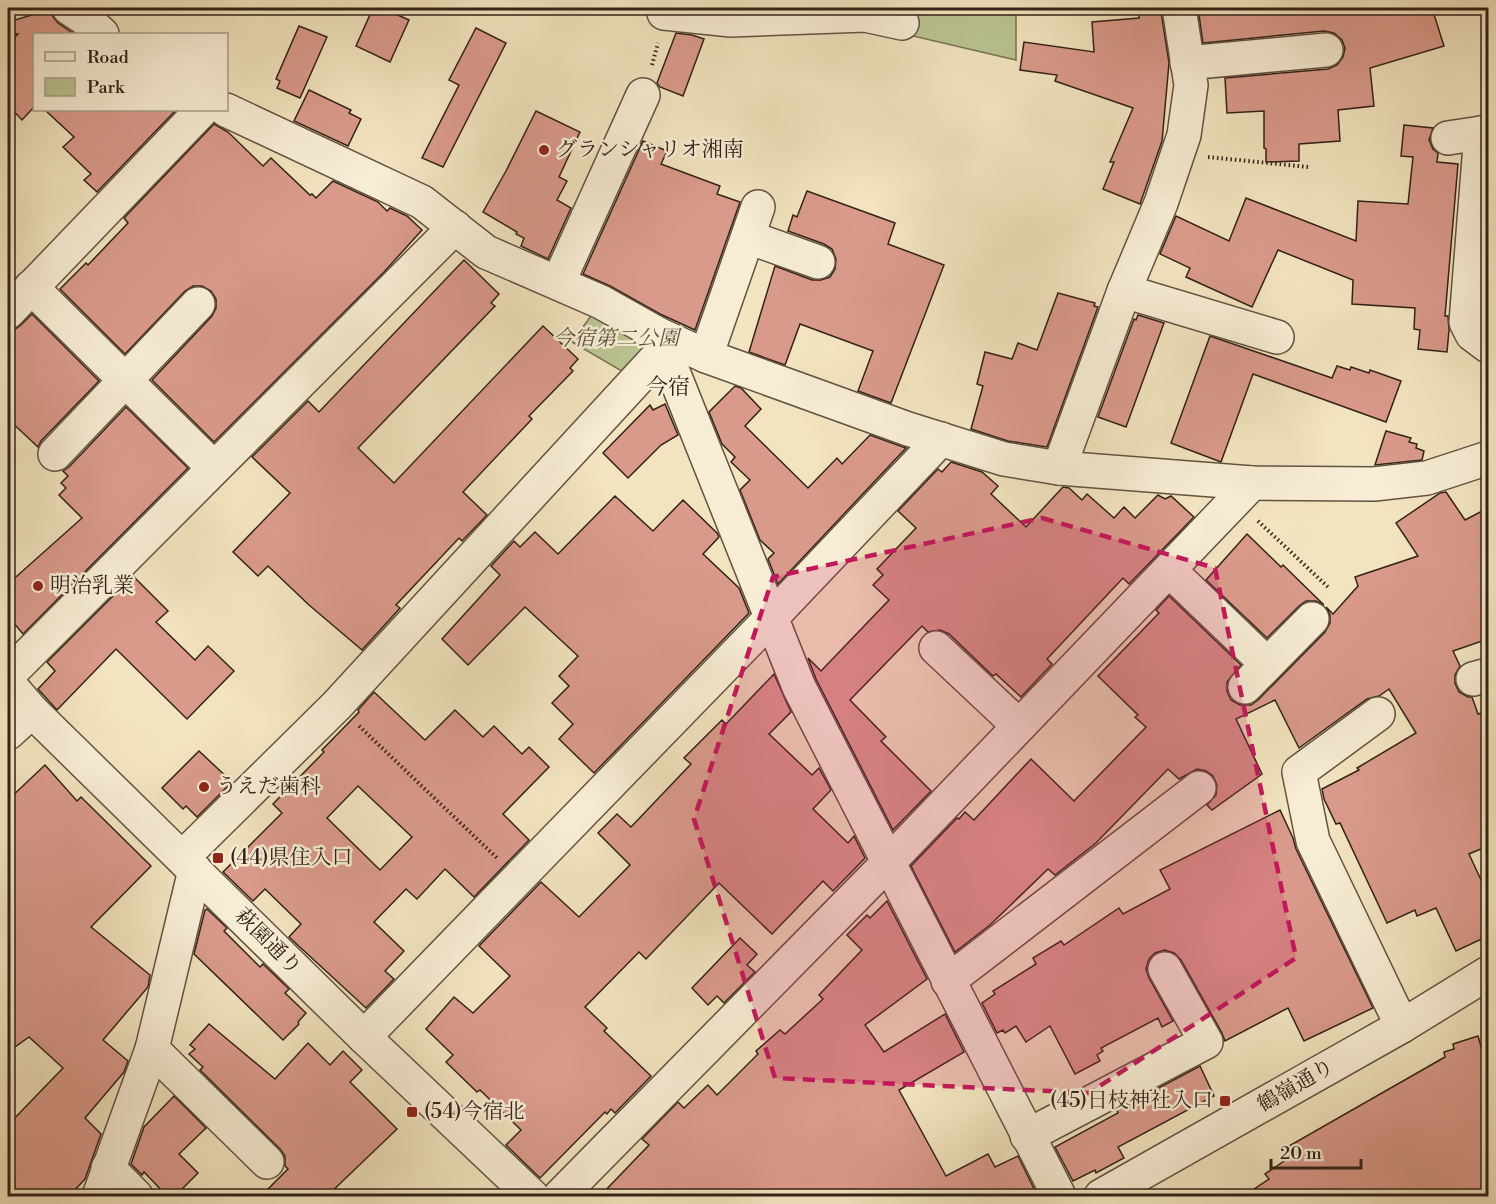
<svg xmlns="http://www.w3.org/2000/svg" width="1496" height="1204" font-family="'Libre Bodoni','Noto Serif JP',serif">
<rect width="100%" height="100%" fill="#f2e4bf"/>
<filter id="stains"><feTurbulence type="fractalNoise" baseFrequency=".00333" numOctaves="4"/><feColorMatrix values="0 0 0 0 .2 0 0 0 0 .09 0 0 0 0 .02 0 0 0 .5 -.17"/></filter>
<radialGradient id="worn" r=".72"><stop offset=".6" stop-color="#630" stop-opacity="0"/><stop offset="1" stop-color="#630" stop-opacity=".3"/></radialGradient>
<g fill="#bac492" stroke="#767356" stroke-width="1.5">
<polygon points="898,8 1016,8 1016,60 900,33"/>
<polygon points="601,302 658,334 637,380 572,342"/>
</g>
<g fill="#da9a8b" stroke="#332219" stroke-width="1.5" fill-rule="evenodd">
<polygon points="373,8 382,8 409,20 390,62 356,46"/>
<polygon points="1198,8 1432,8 1444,46 1370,68 1374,106 1338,110 1340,141 1299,144 1299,161 1266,162 1266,149 1264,148 1264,111 1227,113 1225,78 1328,69 1337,65 1343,57 1345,48 1342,40 1334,33 1324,31 1203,43"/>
<polygon points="45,11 51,11 53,17 58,23 74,34 34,34 34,107 22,120 8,105 8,44 18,34 8,34 8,22"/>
<polygon points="1161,12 1169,63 1162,141 1140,204 1103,189 1114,162 1110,162 1133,108 1055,81 1057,75 1020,70 1024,42 1094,52 1092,22 1139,18 1139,13"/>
<polygon points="299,26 327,37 300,98 277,88 280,81 276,79"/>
<polygon points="476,28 506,43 443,167 422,158 459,85 449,80"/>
<polygon points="676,33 692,35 704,39 683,96 660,87 657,83"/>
<polygon points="309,90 351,110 349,113 361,119 348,146 294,121"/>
<polygon points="45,110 176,110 97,192 84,180 91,174 63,147 74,137"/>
<polygon points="536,111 580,132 559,177 567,181 557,200 571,208 548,259 521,246 524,238 516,234 517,232 483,212 506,171"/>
<polygon points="214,124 228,132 263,166 271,158 310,195 312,194 316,198 333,181 378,202 387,211 390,208 407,216 422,230 384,272 214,442 152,380 212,316 216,308 216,299 211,291 202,286 193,286 185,291 125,354 60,289 86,263 88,265 128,223 124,218"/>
<polygon points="1404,125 1433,128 1429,140 1433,149 1438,153 1437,162 1458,164 1445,316 1448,316 1449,330 1447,352 1418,349 1420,330 1414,329 1415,308 1352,304 1353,280 1278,250 1252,307 1186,277 1190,268 1160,254 1176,216 1229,241 1246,198 1356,241 1358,201 1408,204 1413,157 1401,156"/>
<polygon points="643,141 667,151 661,164 720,186 717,194 740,202 695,330 660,314 610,286 583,274"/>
<polygon points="807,191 895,223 888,244 944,265 891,403 858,391 873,351 800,324 785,365 749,352 775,266 812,280 821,280 830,277 835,269 836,259 832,249 824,244 788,231 793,215 797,217"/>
<polygon points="464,260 499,294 491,303 495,306 358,448 394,483 543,326 578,359 570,368 573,371 529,416 532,419 463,492 487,515 462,541 459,538 396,605 400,608 362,650 309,605 268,566 258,576 233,552 290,493 252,457 308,401 319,412"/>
<polygon points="1058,293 1095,303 1094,306 1098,307 1047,447 1008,441 971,429 983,386 977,384 985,352 1012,359 1018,343 1037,350"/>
<polygon points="32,314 99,381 41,441 38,447 8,419 8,330 14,330 21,325"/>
<polygon points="1138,315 1164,323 1126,427 1098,417 1134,319 1136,320"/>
<polygon points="1210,336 1332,378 1337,366 1350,370 1351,367 1369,373 1370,370 1401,381 1386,422 1253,374 1221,462 1171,443"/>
<polygon points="735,386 741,388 761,409 745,426 808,488 837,458 842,464 870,435 906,448 778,584 768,559 774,553 760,540 740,490 750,480 731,462 735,457 722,444 709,412"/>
<polygon points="665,404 678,435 661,445 628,478 603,453 650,405 653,410"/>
<polygon points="126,407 188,468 23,634 8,616 8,584 82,518 59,495 66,488 61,483 68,476 63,471 69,467"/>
<polygon points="1386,431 1411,438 1409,442 1417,444 1416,448 1424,451 1422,460 1375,465"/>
<polygon points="951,462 982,472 998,486 991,494 1026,527 1063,487 1069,488 1082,500 1087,494 1114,518 1124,507 1135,518 1158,495 1165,499 1171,496 1194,517 1129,584 1123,578 1047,659 1052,664 1021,697 996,674 993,676 949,634 940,630 928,632 922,626 850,700 886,737 881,741 931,791 893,830 816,679 808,658 821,671 889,600 873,585 883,575 877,569 916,528 898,511 938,469 942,472"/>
<polygon points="1446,492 1465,520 1488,508 1488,639 1453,651 1460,666 1455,675 1455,683 1459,692 1468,697 1472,697 1478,714 1488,711 1488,846 1469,854 1488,895 1488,936 1456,951 1436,908 1417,916 1415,910 1387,923 1340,823 1336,824 1324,799 1322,789 1359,770 1357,768 1416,733 1389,689 1379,696 1367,699 1299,748 1275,700 1236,719 1262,774 1212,810 1207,805 1216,795 1217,785 1213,776 1206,771 1197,769 1179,779 1168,769 1096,843 1055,875 1048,869 990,925 955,952 911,866 957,818 959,819 965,812 974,820 1031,759 1074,801 1146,727 1135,717 1138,715 1098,676 1159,613 1156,610 1169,596 1241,665 1227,682 1227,691 1231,700 1240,705 1251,705 1258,700 1325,632 1330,623 1330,615 1326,607 1333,614 1358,586 1355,577 1418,556 1396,523 1440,493"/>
<polygon points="615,496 653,531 683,500 717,533 719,537 703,554 739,588 749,613 594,773 559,739 573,724 552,703 569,686 559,676 578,656 525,607 468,665 442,639 500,575 491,566 514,541 520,547 535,532 558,554"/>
<polygon points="1247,534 1281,567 1283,565 1324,605 1316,601 1306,601 1299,606 1267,638 1206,580"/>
<polygon points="133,576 168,611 156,622 195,660 208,646 234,671 187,719 116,649 57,710 38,689 55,671 47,662"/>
<polygon points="774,674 791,712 769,734 812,775 819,768 831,790 813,809 848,843 854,836 865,858 833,891 823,881 772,934 719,883 646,959 639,952 585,1007 607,1028 604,1031 651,1076 615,1113 611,1109 607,1114 605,1112 540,1178 506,1145 521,1130 480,1090 477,1092 446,1062 453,1055 426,1029 454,997 473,1013 510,976 479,946 541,882 579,917 630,865 598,833 617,814 631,827 691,764 684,758 722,720 726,724"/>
<path d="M374,692L425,740L455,710L483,737L494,726L522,754L529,747L549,767L503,814L529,840L474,897L445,869L417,899L406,889L374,922L404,951L385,971L394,979L366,1008L289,937L301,924L265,889L253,901L223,872L282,813L273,804L324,752L322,750L359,712L358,710ZM358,786L412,837L380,870L327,818Z"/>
<polygon points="199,751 232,782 197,817 186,806 183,809 162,788"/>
<polygon points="45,765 77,801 81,797 151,866 91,927 150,975 148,987 103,1040 128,1061 124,1072 85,1118 101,1134 85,1179 68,1197 8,1197 8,1125 63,1068 29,1037 8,1052 8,800"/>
<polygon points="1280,810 1293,838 1296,849 1373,1008 1304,1041 1288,1008 1225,1041 1222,1033 1181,960 1174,953 1165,950 1155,953 1149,959 1146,969 1149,978 1173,1021 1162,1027 1158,1018 1101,1048 1103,1051 1097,1055 1100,1061 1075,1074 1050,1026 1026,1042 1016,1026 1005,1033 1003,1030 997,1033 982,1003 995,994 993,991 1036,964 1033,958 1061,941 1064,945 1119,908 1123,914 1170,889 1160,870"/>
<polygon points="887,901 927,979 865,1025 884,1052 945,1014 964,1052 899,1090 946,1176 988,1154 995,1167 1018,1156 1038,1197 599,1197 649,1145 642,1139 678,1102 684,1108 708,1085 717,1095 758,1054 756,1051 780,1030 785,1034 823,999 819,995 862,950 847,935 867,915 870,918"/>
<polygon points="207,909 227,928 224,931 260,967 263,964 289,989 285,993 306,1013 298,1022 299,1024 283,1040 194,954 205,910"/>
<polygon points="740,938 757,954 747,965 755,972 724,1003 717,996 708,1005 692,988"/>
<polygon points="209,1024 275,1079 308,1043 330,1065 343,1051 362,1070 350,1082 397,1129 326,1197 260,1197 288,1169 285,1166 285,1156 280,1149 200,1070 203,1067 189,1054 195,1049 190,1045"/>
<polygon points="1478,1036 1488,1071 1488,1197 1242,1197 1269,1179 1265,1174 1287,1159 1282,1150 1445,1057 1444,1052 1454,1049 1453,1044"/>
<polygon points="1200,1066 1214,1096 1118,1147 1124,1158 1096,1173 1095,1170 1073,1181 1055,1147 1118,1113 1117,1110"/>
<polygon points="174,1096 206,1128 179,1154 198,1173 174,1197 168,1197 144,1172 142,1175 131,1164 144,1127"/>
</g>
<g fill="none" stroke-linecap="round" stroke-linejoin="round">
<g stroke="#635242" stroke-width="36">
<g id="minor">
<polyline points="69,8 83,17 102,34"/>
<polyline points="664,8 664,13 731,20 865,15 902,23"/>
<polyline points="1187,63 1326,50"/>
<polyline points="226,110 422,202 486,252 601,302 658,334 706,356 908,429 1004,459 1059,468 1252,483 1374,484 1427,478 1488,458"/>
<polyline points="1481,133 1466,322 1472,334 1488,346"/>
<polyline points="1448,138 1488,132"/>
<polyline points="748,237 818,262"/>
<polyline points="558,283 643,95"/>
<polyline points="31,287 214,468"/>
<polyline points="1124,291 1277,337"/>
<polyline points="8,312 202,110"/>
<polyline points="658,334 799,687 1059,1196"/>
<polyline points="706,356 758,207"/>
<polyline points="55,454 198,304"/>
<polyline points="1059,468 1124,291 1161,203 1184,135 1191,85 1179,8"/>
<polyline points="1169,570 1267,664"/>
<polyline points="936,648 1019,726"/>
<polyline points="8,675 455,227"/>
<polyline points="1473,679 1488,675"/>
<polyline points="8,683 32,711 364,1037 532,1196"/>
<polyline points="1245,687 1312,619"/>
<polyline points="1378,714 1299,772 1313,841 1402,1026"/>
<polyline points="8,733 32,711"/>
<polyline points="182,858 337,705 664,350"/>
<polyline points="948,981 1199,788"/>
<polyline points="364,1037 771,618 941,439"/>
<polyline points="152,1049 267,1162"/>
<polyline points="1027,1136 1206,1042 1165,969"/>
<polyline points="108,1168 136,1196"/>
<polyline points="99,1196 152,1049 195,870"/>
<polyline points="560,1196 888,863 1252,483"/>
<polyline points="1101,1196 1402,1026 1488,973"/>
</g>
</g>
<g stroke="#332219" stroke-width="4" stroke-dasharray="1.5 3" stroke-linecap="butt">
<polyline points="652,65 658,43"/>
<polyline points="1208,157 1308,167"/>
<polyline points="1258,521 1329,588"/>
<polyline points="359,726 497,858"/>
</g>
<use href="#minor" stroke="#f7edd5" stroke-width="33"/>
</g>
<path fill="#c2185b" fill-opacity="0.2" stroke="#c2185b" stroke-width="4.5" stroke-dasharray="12 8" stroke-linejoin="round" d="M1042,518L1215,568L1296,958L1089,1093L775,1078L694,819L773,577Z"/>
<g fill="#8f2418" stroke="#f7edd5" stroke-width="2">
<circle cx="544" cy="150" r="6"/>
<circle cx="38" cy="586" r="6"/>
<circle cx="204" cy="787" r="6"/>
<rect x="212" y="852" width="12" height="12" rx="3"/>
<rect x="1219" y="1095" width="12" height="12" rx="3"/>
<rect x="406" y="1106" width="12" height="12" rx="3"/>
</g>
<g text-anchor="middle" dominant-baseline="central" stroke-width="5" stroke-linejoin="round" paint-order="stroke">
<g font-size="21" fill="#332219" stroke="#f7edd5" text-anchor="start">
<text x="556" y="150">グランシャリオ湘南</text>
<text x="50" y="586">明治乳業</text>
<text x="216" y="787">うえだ歯科</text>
<text x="230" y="858">(44)県住入口</text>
<text x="1213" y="1101" text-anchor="end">(45)日枝神社入口</text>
<text x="424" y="1112">(54)今宿北</text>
</g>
<g font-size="21" font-style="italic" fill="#5c533d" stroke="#f7edd5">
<text x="616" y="339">今宿第二公園</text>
</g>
<g font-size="21" fill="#332219" stroke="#f7edd5">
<text transform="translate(268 942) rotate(45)">萩園通り</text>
<text transform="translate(1296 1086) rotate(-30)">鶴嶺通り</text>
</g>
<g font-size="22" fill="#332219" stroke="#f7edd5">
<text x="668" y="387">今宿</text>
</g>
</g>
<rect width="1496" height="1204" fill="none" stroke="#f2e4bf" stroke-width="30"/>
<rect x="9" y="9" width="1478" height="1186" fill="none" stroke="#332219" stroke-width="3"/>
<rect x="15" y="15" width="1466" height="1174" fill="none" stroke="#332219" stroke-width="1.5"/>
<rect x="33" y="33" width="195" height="78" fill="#f7edd5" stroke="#a99c8a" stroke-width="1.5"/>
<rect x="45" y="52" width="30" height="9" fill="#f7edd5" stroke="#a99c8a" stroke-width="1.5"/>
<text x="87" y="63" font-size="18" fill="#332219">Road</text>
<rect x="45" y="78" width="30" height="18" fill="#bac492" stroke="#a99c8a" stroke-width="1.5"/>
<text x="87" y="93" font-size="18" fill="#332219">Park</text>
<path d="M1271 1159v9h90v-9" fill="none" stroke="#332219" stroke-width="3"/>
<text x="1280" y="1159" font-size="18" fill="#332219" stroke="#f7edd5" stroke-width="4.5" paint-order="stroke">20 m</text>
<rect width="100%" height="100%" filter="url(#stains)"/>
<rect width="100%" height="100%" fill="url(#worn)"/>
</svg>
